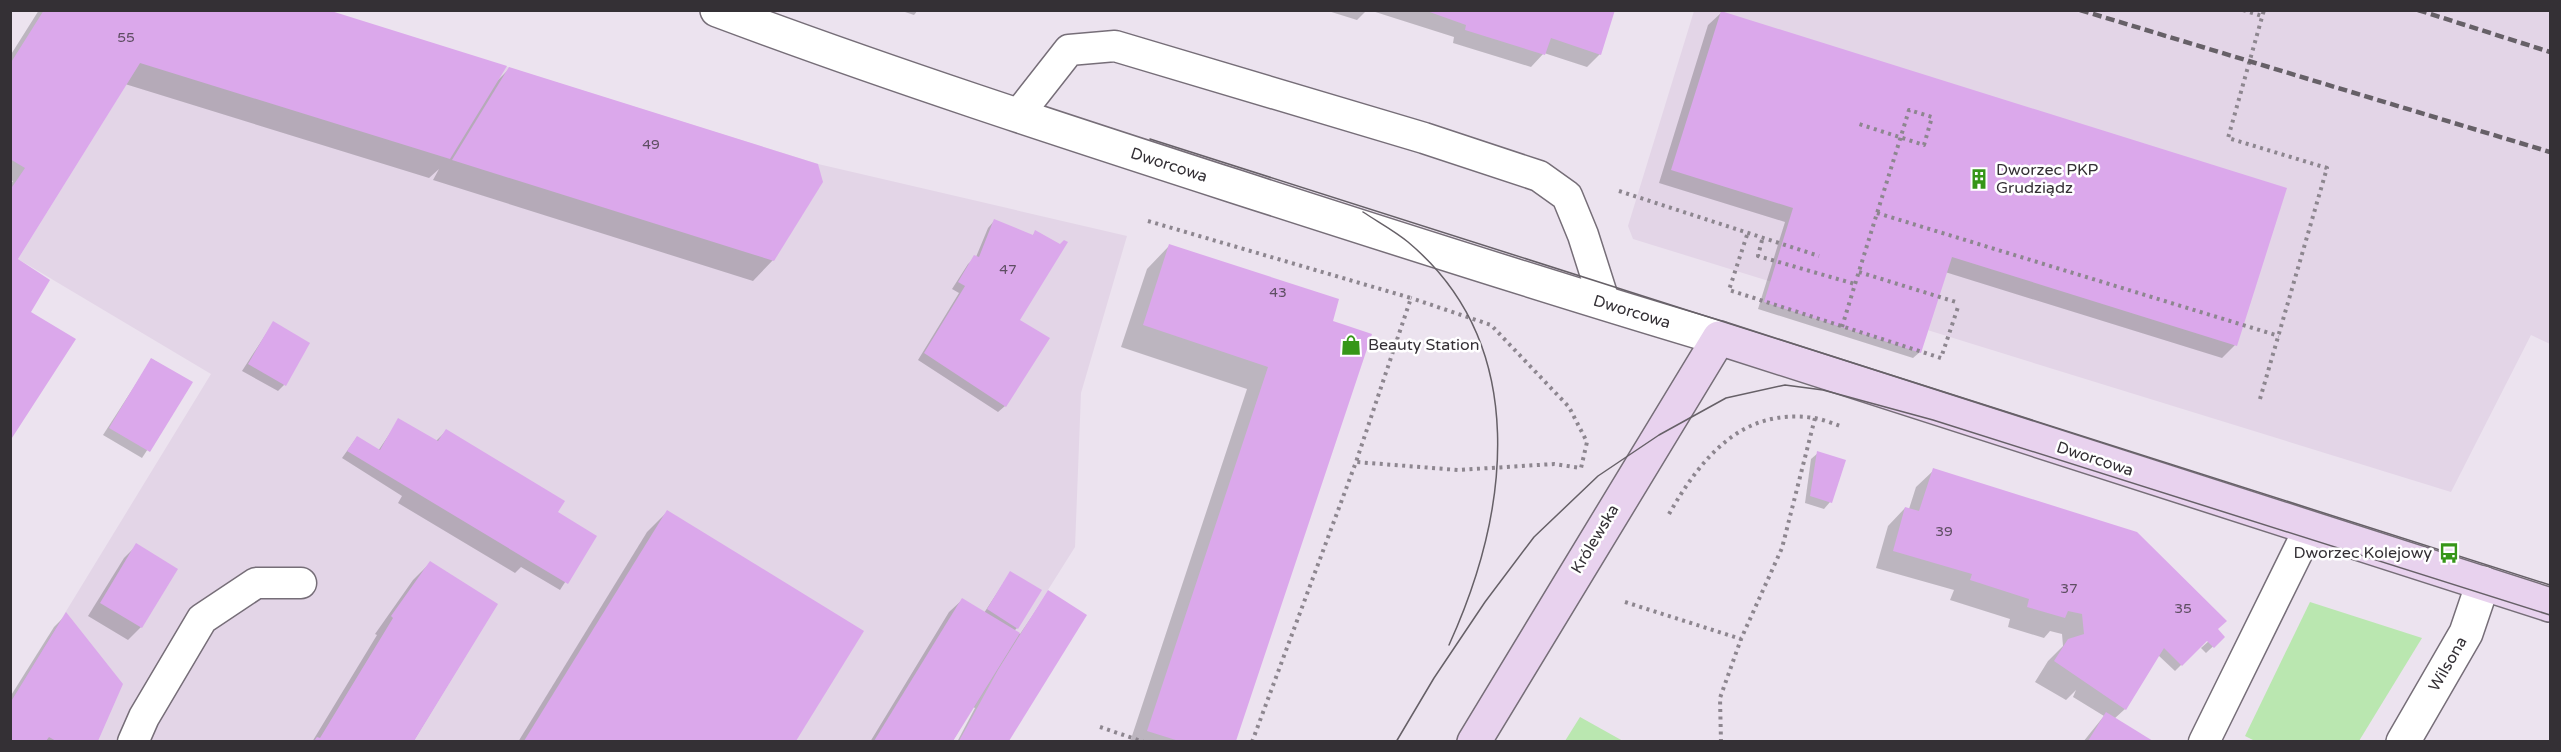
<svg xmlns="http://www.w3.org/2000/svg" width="2561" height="752" font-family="'Varela Round',sans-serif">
<rect width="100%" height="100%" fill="#ece3ef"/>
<g fill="#e3d5e7">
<polygon points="172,11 328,11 818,164 1127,236 1081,393 1075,547 953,741 11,742 10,703 211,374 18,259"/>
<polygon points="1694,11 2550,11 2550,344 2531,335 2451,492 1633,239 1628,226"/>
</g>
<g fill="#bae7b0">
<polygon points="2310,602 2422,638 2359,741 2255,741 2245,736"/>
<polygon points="1580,717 1623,741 1565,741"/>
</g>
<g fill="#0003">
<polygon points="39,10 323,10 497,81 509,69 773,260 753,281 433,180 439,169 429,178 125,84 12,266 29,311 10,438 10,185 13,181 10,180 10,56"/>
<polygon points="899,10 918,10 914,15"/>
<polygon points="1325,10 1367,10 1357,20"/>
<polygon points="1369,10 1613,10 1600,54 1587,67 1544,53 1531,67 1453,43 1454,37"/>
<polygon points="1721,13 2235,345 2222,358 1945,272 1920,352 1913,358 1758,309 1785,222 1659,183 1708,25"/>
<polygon points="994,221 1032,236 1036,232 1060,246 1018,320 1005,406 998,412 918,360 959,293 952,289 968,264 976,257 988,228"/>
<polygon points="1169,246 1331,322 1370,335 1234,742 1130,742 1247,389 1121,347 1147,269"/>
<polygon points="273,323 284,385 278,391 242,371"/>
<polygon points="152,359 191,383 142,458 103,435"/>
<polygon points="399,420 435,442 446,431 553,518 595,536 560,590 521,567 515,573 398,503 402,496 342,458 357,437 378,451"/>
<polygon points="1818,453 1830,502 1824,509 1805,503 1811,459"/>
<polygon points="1934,470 2216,629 2223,637 2206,653 2201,648 2210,640 2208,638 2175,671 2158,655 2125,709 2114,719 2150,742 2083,742 2104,716 2073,697 2076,690 2066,700 2035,682 2048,661 2063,646 2062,634 2050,631 2044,638 2008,627 2010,619 1950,600 1954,590 1876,568 1888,526 1905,508 1909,509 1916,487"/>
<polygon points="667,512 862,632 794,742 518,742 647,532"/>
<polygon points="137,545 141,627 128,640 88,616 124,558"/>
<polygon points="430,563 496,605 413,742 312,742 377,635 375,634 413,580"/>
<polygon points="1010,573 1017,628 1014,631 1020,634 1048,592 1085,615 1007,742 957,742 975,708 973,707 952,742 870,742 949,612 962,600 984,613"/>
<polygon points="66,615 121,684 96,742 10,742 10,697 54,627"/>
</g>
<g fill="#dba8eb">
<polygon points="44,10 328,10 507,66 450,159 140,63 18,259 50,280 31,312 76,339 10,441 10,190 25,168 10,159 10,64"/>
<polygon points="1424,10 1615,10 1601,55 1551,38 1545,55 1465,30 1466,25"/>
<polygon points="1721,11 2287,188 2237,346 1952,257 1921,353 1764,302 1793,208 1671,170"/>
<polygon points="509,67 818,164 823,182 774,261 452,160"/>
<polygon points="994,219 1033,235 1035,230 1060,244 1064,240 1068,242 1020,320 1050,338 1006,407 924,353 965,286 958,282 974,255 979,257"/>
<polygon points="1169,244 1339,299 1333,321 1372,334 1236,741 1179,741 1147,731 1268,367 1143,325"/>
<polygon points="273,321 310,343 286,386 248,364"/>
<polygon points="151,358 193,382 150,452 109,428"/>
<polygon points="398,418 438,441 446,429 565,501 558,512 597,536 568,584 347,451 357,436 380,450"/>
<polygon points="1817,451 1846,460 1832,503 1810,496"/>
<polygon points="1933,468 2137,532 2227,621 2218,629 2225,637 2214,648 2207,641 2182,666 2164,648 2126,710 2054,661 2068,639 2084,634 2082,614 2068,611 2065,618 2027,607 2029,599 1970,580 1972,574 1893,551 1905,507 1919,511"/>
<polygon points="667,510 864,631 796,741 524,741"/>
<polygon points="136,543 178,569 142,628 100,603"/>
<polygon points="430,561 498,604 414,741 314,741 317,737 320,738 393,618 391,616"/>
<polygon points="1010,571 1042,590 1018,629 987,609"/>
<polygon points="1048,590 1087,615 1009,741 959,741 998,670"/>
<polygon points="962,598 1020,633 953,741 874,741"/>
<polygon points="66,612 123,684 98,741 56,741 49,737 46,741 10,741 10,703"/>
<polygon points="2106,712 2153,741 2088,741"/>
</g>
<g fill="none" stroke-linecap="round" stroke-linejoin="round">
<g stroke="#766e78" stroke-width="33">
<g id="lane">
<polyline points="1018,115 1069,50 1115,46 1424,138 1539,176 1567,196 1583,235 1605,304"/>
<polyline points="133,742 144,717 202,619 256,583 301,583"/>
<polyline points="2204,742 2310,527"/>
</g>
</g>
<g stroke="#766e78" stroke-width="36">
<g id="street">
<path d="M717,10C888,74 1061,130 1234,186C1395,238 1557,290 1719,338"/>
<polyline points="2403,742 2466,633 2483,583"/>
</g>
</g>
<g stroke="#766e78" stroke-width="36">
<polyline id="secondary" points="1474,742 1719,338 2550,605"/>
</g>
<g stroke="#8d868f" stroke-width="4" stroke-dasharray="3 4.5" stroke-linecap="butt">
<polyline points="2243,10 2262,16"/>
<polyline points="1619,191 1819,256"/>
<polyline points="1877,213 2279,336"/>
<polyline points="1148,221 1411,298 1356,462"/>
<polyline points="1747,235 1729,290 1941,358 1959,304"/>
<polyline points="1762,240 1758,256 1855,284"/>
<polyline points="1859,272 1956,302"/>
<path d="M1842,327C1864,254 1887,182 1909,110L1932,117L1924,145L1859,124"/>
<polyline points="2260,399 2327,168 2228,138 2264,10"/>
<path d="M1669,514C1701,458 1742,407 1814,418C1822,419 1832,423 1840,426"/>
<polyline points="1625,602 1741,639 1782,548 1815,418"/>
<polyline points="1100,727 1144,742"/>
<polyline points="1252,742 1356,462 1458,470 1554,464 1581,468 1587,442 1569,407 1491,325 1411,298"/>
<polyline points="1721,742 1720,698 1741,639"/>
</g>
<use href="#lane" stroke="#fff" stroke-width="30"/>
<use href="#street" stroke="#fff" stroke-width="33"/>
<use href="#secondary" stroke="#e8d2ee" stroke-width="33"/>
<g stroke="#666067" stroke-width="1.5">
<polyline points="1150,139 2550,585"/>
<path d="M1363,212C1378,222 1395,231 1408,242C1532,346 1509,513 1449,645"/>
<polyline points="1396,742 1434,678 1485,602 1534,537 1598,476 1659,435 1726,398 1785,385 1823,390 1933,420 2550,615"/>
</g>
<g stroke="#666067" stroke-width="4.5" stroke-dasharray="9 4.5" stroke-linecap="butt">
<polyline points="2080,10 2550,152"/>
<polyline points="2418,10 2550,52"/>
</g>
</g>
<defs>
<g id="building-bare" transform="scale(1.62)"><path d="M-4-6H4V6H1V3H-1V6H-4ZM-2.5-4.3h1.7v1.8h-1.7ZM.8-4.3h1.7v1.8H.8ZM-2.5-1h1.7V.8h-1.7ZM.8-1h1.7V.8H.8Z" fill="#369618" stroke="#fff" stroke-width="2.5" paint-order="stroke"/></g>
<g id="shop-bare" transform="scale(1.62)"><path d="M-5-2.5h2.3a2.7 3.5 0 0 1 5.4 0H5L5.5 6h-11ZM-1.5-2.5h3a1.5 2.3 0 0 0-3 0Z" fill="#369618" stroke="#fff" stroke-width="2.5" paint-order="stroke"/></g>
<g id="bus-bare" transform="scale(1.62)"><path d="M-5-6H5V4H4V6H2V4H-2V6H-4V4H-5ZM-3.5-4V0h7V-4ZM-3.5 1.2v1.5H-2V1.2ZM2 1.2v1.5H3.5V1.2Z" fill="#369618" stroke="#fff" stroke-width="2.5" paint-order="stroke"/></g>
</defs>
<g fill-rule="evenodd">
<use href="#building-bare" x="1979" y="179"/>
<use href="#shop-bare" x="1351" y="345"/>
<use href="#bus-bare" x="2449" y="553"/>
</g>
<g text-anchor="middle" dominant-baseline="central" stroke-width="5" stroke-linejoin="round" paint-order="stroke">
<g font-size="14" fill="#5e4e62">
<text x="126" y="37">55</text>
<text x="651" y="144">49</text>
<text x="1008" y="269">47</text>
<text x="1278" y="292">43</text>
<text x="1944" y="531">39</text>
<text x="2069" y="588">37</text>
<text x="2183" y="608">35</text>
</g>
<g font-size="16" fill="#343035" stroke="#fff">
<text transform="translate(1169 165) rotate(18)">Dworcowa</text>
<text transform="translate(1632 312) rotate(17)">Dworcowa</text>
<text transform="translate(2095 459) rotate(18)">Dworcowa</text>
<text transform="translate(1595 539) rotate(-59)">Królewska</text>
<text transform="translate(2448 664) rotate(-60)">Wilsona</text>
</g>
<g font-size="16" fill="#343035" stroke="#fff" text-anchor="start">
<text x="1996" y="170">Dworzec PKP<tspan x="1996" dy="18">Grudziądz</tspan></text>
<text x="1368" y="345">Beauty Station</text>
<text x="2432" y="553" text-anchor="end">Dworzec Kolejowy</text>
</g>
</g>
<rect width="2561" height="752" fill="none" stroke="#343035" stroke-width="24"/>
</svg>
